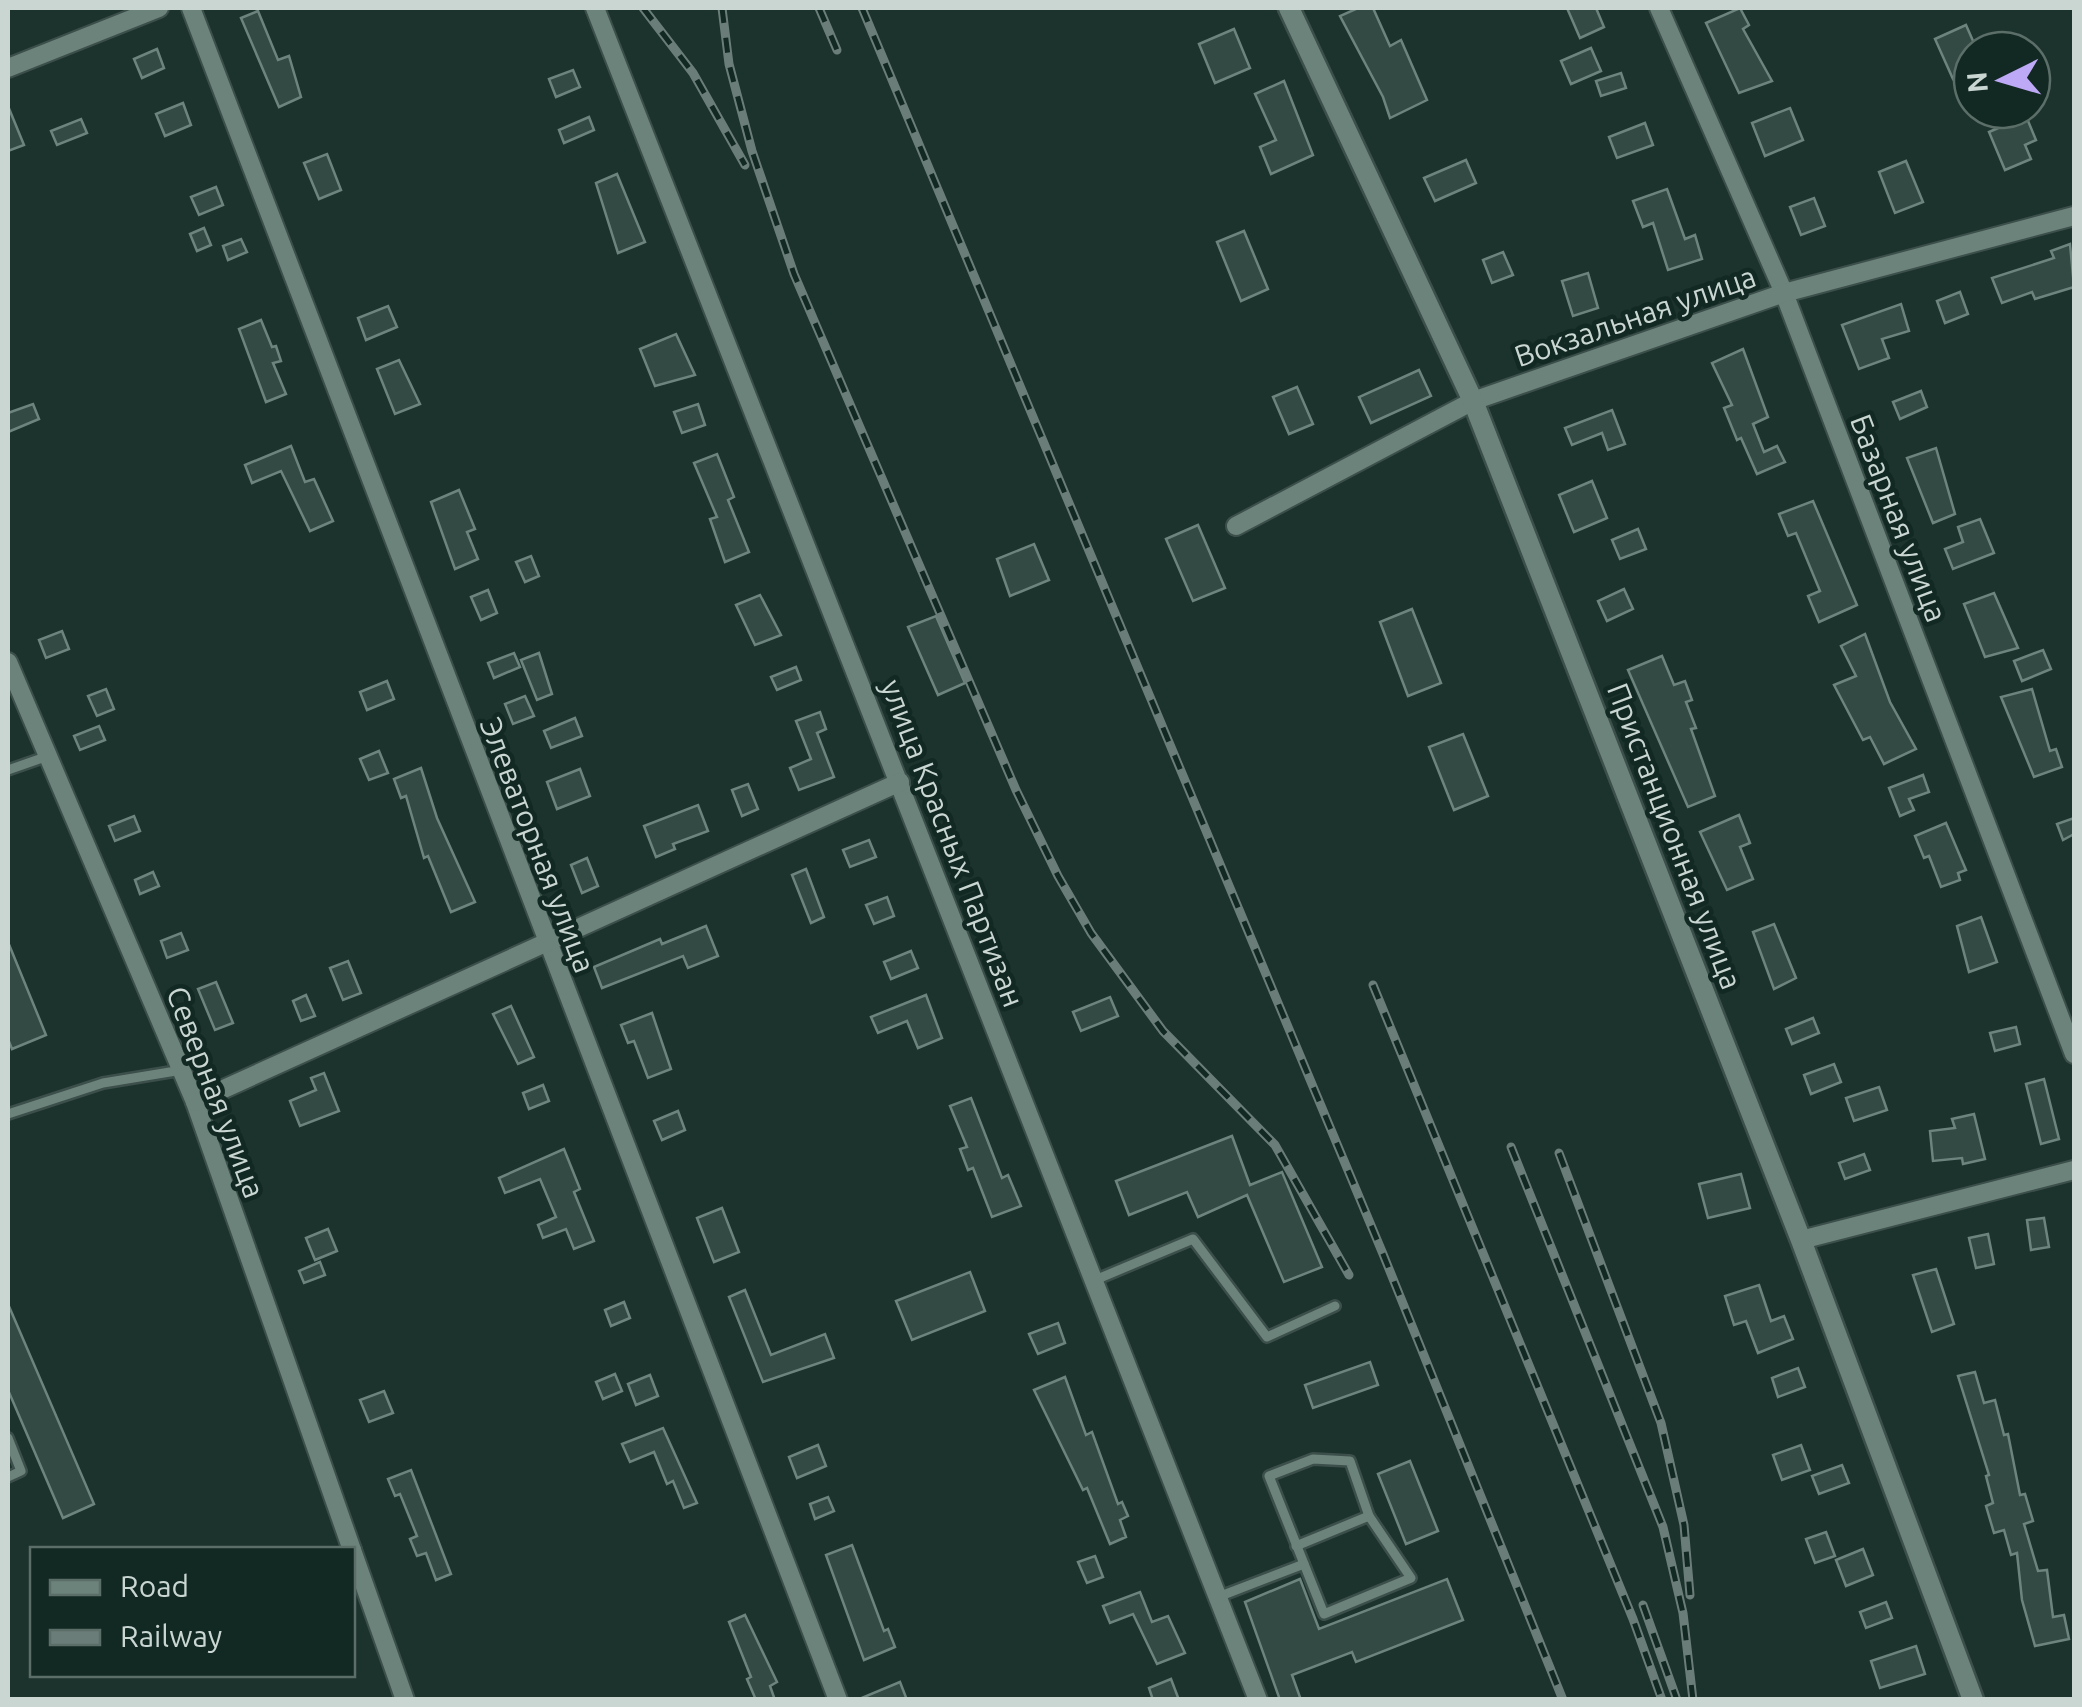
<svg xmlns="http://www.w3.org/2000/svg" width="2082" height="1707" font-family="Ubuntu,sans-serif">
<rect width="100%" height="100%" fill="#1c322c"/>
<g fill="#334943" stroke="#6c847d" stroke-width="2.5">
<polygon points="1358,8 1373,8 1390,46 1401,40 1427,100 1390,118 1383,97 1340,16"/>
<polygon points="1567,8 1596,8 1604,27 1580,38"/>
<polygon points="1740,8 1749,25 1743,29 1772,81 1739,93 1706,23"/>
<polygon points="258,11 278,60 289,56 301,97 279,107 241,18"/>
<polygon points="1966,25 1977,50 1972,50 1972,70 1953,79 1935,39"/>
<polygon points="1234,29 1250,68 1215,83 1199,44"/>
<polygon points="1591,48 1601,71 1571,84 1561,61"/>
<polygon points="157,49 164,68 142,78 134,59"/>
<polygon points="573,70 580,87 556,97 549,79"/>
<polygon points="1621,73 1626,88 1601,96 1596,81"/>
<polygon points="1284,81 1313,155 1271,174 1260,147 1276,140 1255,94"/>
<polygon points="183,103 191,125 165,136 156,114"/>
<polygon points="8,106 24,145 8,151"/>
<polygon points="1790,108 1803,140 1765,156 1752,123"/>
<polygon points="2026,116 2036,140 2025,145 2031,159 2005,170 1989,132"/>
<polygon points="589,117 594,130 564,143 559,130"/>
<polygon points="81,119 87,133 57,145 51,131"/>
<polygon points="1645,123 1653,145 1617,158 1609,137"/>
<polygon points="327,154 341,190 319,199 304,163"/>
<polygon points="1466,160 1476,183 1435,201 1424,178"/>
<polygon points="1906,161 1923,202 1895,213 1879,172"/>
<polygon points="617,174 645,242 618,253 596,183"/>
<polygon points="216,187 223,205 199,215 191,197"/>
<polygon points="1667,189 1685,239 1695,235 1702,259 1668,270 1653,223 1643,227 1633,201"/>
<polygon points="1814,198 1825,226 1801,235 1790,207"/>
<polygon points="204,228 211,245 197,251 190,234"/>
<polygon points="1244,231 1268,289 1241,301 1217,242"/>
<polygon points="241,239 247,252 228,260 223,246"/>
<polygon points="2070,244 2074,287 2035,299 2032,292 2002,303 1992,278 2054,258 2051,251"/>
<polygon points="1503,252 1513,275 1492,283 1483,260"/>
<polygon points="1588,273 1598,308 1573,316 1562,281"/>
<polygon points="1960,292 1968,314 1945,323 1937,301"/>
<polygon points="1901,304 1909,331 1882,339 1889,358 1859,369 1842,325"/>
<polygon points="388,306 397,327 366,340 358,318"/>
<polygon points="261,320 272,347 276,346 281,361 273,363 286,394 266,402 239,329"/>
<polygon points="676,334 695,375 655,386 640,349"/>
<polygon points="1743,349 1768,417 1753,424 1764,452 1777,446 1785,462 1757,474 1741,438 1737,440 1724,408 1732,405 1712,363"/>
<polygon points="399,360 420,404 395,414 377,369"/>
<polygon points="1419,370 1431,396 1371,423 1359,397"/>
<polygon points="1297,387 1313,424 1289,434 1273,397"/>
<polygon points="1921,391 1927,407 1900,419 1893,402"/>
<polygon points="33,404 39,419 8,432 8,413"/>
<polygon points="698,404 705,425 682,433 674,412"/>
<polygon points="1612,410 1625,444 1608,450 1602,433 1572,445 1565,428"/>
<polygon points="291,446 305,482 314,479 333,521 310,531 281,471 252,483 245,465"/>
<polygon points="1936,448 1955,514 1933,523 1907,458"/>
<polygon points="717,454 734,497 728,500 749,552 725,562 710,519 717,517 694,463"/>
<polygon points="1592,481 1607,518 1574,532 1559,495"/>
<polygon points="459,490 475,529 467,532 478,559 455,569 431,502"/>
<polygon points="1813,501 1857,605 1819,622 1808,596 1820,591 1796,533 1788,536 1779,514"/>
<polygon points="1980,519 1994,553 1953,569 1945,549 1963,542 1958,527"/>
<polygon points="1198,525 1225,588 1193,601 1166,539"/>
<polygon points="1638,529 1646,549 1620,559 1612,540"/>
<polygon points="1034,544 1049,580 1010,596 997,559"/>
<polygon points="531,556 539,576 525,582 516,562"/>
<polygon points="1624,589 1633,609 1607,621 1598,601"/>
<polygon points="488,590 497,613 481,620 471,597"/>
<polygon points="1994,593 2018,648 1985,657 1964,604"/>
<polygon points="760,595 781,635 755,645 736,605"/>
<polygon points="1412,609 1441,683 1408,696 1380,622"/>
<polygon points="936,616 965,683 938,695 908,627"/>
<polygon points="62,631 69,649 46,658 39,640"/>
<polygon points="1865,634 1890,702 1916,749 1884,764 1870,737 1863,740 1834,685 1856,676 1841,646"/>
<polygon points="2043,650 2051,669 2022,681 2014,661"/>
<polygon points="514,653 520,667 494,678 488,663"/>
<polygon points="539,653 552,694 537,700 521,660"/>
<polygon points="1662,656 1674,685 1685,681 1692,700 1686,702 1696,728 1691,729 1715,796 1688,807 1628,670"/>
<polygon points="796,667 801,680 777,690 771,677"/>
<polygon points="387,681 394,699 367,710 360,692"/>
<polygon points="106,689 114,709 97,716 88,696"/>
<polygon points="2032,689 2050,751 2056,749 2062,767 2034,777 2001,697"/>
<polygon points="525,696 534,716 513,724 505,704"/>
<polygon points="820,712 826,729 817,733 834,777 799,790 790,768 811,759 796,721"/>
<polygon points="575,718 582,736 551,748 544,731"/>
<polygon points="99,726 105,740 80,750 74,736"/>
<polygon points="1463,734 1488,796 1454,810 1429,747"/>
<polygon points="379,751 388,773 369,780 360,759"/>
<polygon points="421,768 437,818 475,902 451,912 428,856 424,858 406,796 401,798 394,779"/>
<polygon points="580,769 590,796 557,809 547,782"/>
<polygon points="1923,775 1929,792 1909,799 1914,810 1900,816 1889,788"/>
<polygon points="748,784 758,809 742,816 732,790"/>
<polygon points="698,805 708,831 673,844 675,849 656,857 644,826"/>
<polygon points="1739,815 1750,843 1740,847 1753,879 1727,890 1700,832"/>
<polygon points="134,816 140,831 115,841 109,826"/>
<polygon points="2074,818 2074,834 2063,840 2057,824"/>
<polygon points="1946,823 1966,870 1958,873 1960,880 1941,887 1929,856 1924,858 1915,836"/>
<polygon points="869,840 876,857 850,867 843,850"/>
<polygon points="587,858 598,886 582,893 571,865"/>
<polygon points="806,869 824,917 811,923 792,875"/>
<polygon points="153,872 159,886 140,894 135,880"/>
<polygon points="887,897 894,916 874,924 866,905"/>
<polygon points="1981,917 1997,962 1969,972 1957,926"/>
<polygon points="1774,924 1796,978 1774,989 1753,932"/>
<polygon points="706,926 718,956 688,968 683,956 602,988 594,967 660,939 662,944"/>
<polygon points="181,933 188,950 167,958 161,941"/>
<polygon points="8,942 46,1035 12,1049 8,1039"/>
<polygon points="911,951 918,968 891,979 884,962"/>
<polygon points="348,961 361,993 343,1000 330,968"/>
<polygon points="216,982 233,1023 215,1030 198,989"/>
<polygon points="306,995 315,1016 301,1021 293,1001"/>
<polygon points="926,995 942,1038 918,1048 907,1021 878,1033 871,1017"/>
<polygon points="1110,997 1118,1016 1081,1031 1073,1012"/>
<polygon points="511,1006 534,1057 518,1064 493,1014"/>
<polygon points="652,1013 671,1069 648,1078 634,1041 628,1043 621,1025"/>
<polygon points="1813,1018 1819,1033 1792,1044 1786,1029"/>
<polygon points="2016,1027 2020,1044 1995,1051 1990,1033"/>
<polygon points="1834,1064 1841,1082 1811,1094 1804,1075"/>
<polygon points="324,1073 339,1111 300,1126 290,1101 316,1090 311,1078"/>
<polygon points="2044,1079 2059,1139 2041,1144 2026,1084"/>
<polygon points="543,1085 549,1101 529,1109 523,1093"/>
<polygon points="1879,1087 1887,1110 1854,1121 1846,1098"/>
<polygon points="971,1098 1002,1178 1008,1175 1021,1206 992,1217 973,1168 968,1170 960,1149 967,1147 950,1106"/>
<polygon points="678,1111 685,1130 662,1140 654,1121"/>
<polygon points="1974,1114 1985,1159 1963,1164 1962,1158 1933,1161 1930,1131 1955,1128 1952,1119"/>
<polygon points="1232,1136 1250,1185 1282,1172 1322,1267 1284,1282 1247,1195 1198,1217 1187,1192 1129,1215 1116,1181"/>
<polygon points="564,1149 580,1189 574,1192 594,1241 574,1249 566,1229 543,1238 538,1225 556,1217 540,1179 505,1193 499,1178"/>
<polygon points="1864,1154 1870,1170 1845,1179 1839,1163"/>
<polygon points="1741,1174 1750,1208 1708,1218 1699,1184"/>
<polygon points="722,1208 739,1252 714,1262 697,1218"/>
<polygon points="2044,1218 2049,1247 2031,1250 2027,1220"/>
<polygon points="328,1229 337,1251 315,1260 306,1238"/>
<polygon points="1988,1234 1994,1264 1976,1268 1969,1238"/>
<polygon points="320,1262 325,1275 304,1283 299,1271"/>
<polygon points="1936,1269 1954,1324 1932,1332 1913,1275"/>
<polygon points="970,1272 985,1311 912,1340 896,1301"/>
<polygon points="1759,1285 1771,1321 1784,1316 1793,1339 1758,1353 1746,1321 1734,1325 1725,1296"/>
<polygon points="745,1290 771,1355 825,1334 834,1358 763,1382 729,1297"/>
<polygon points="624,1302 630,1318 611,1326 605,1310"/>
<polygon points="8,1304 94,1504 63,1518 8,1390"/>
<polygon points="1058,1323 1065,1343 1038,1354 1029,1334"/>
<polygon points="1370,1362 1378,1385 1313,1408 1305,1385"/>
<polygon points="1798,1368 1805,1387 1778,1397 1772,1378"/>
<polygon points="1975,1372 1984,1403 1995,1400 2004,1435 2008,1434 2020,1495 2025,1494 2033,1521 2024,1524 2038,1571 2047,1570 2053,1617 2064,1615 2069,1639 2035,1646 2022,1600 2017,1553 2011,1555 2004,1530 1994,1533 1986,1506 1993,1503 1986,1476 1989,1475 1958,1376"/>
<polygon points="615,1374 622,1391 603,1399 596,1382"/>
<polygon points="650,1375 658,1396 636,1405 628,1384"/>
<polygon points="1065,1377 1086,1435 1092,1432 1118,1504 1122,1502 1128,1516 1120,1520 1126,1537 1110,1544 1087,1488 1083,1490 1034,1390"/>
<polygon points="384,1391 393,1413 369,1422 360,1400"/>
<polygon points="663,1428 697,1503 684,1508 673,1481 667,1484 654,1452 630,1462 622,1444"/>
<polygon points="818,1445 826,1466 797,1478 789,1457"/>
<polygon points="1801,1445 1810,1470 1782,1480 1773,1455"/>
<polygon points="1410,1461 1438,1531 1406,1544 1378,1474"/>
<polygon points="1842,1465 1849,1483 1819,1494 1812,1476"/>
<polygon points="411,1470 451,1574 436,1580 426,1553 417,1556 410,1539 417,1536 400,1494 395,1496 388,1479"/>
<polygon points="828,1497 834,1511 815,1519 810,1504"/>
<polygon points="1826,1532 1835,1556 1815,1563 1806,1539"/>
<polygon points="852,1545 884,1631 888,1629 895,1647 864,1660 826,1555"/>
<polygon points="1863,1549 1873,1575 1846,1586 1836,1560"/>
<polygon points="1095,1556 1103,1577 1087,1583 1078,1562"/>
<polygon points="1300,1579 1319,1629 1447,1579 1463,1620 1356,1662 1352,1652 1292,1675 1301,1700 1280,1700 1245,1602"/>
<polygon points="1140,1592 1152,1622 1168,1616 1185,1653 1157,1664 1133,1614 1110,1623 1103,1606"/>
<polygon points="1886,1602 1892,1618 1866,1628 1860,1612"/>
<polygon points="745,1615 777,1682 770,1686 775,1700 756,1700 747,1679 751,1677 729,1622"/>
<polygon points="1916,1646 1925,1674 1880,1688 1871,1661"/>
<polygon points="1171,1679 1179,1700 1153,1700 1149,1688"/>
<polygon points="900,1682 907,1700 859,1700 859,1699"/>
</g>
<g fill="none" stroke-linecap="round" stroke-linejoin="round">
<g stroke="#3c4f4a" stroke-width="14">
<g id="service">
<polyline points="8,770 48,756"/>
<polyline points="8,1114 103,1083 182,1070"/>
<polyline points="1095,1280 1193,1239 1267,1337 1335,1306"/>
<polyline points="8,1438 21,1471 8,1477"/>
<polygon points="1313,1459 1350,1461 1369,1516 1411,1578 1324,1614 1269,1476"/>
<polyline points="1296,1546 1369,1516"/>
<polyline points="1218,1597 1304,1564"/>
</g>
</g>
<g stroke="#3c4f4a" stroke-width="22">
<g id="minor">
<polyline points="191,8 838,1700"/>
<polyline points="595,8 1258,1700"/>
<polyline points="1659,8 1784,293 2074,1054"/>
<polyline points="8,68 159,8"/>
<polyline points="1236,526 1473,401 1784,293 2074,216"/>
<polyline points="8,662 195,1102 352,1550"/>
<polyline points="195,1102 900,782"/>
<polyline points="1801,1240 2074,1170"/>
<polyline points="352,1550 405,1700"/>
</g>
</g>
<g stroke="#3c4f4a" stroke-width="25">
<polyline id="tertiary" points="1289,8 1473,401 1801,1240 1973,1700"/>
</g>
<use href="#service" stroke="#6b837b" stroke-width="9"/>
<use href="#minor" stroke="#6b837b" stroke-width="18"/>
<use href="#tertiary" stroke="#6b837b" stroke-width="20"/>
<g stroke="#6b7d78" stroke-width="9">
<g id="rail">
<polyline points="643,8 693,73 745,165"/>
<polyline points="722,8 729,64 752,151 794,274 1016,790 1058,876 1091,933 1163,1031 1275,1145 1349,1275"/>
<polyline points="819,8 837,50"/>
<polyline points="862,8 1383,1254 1563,1700"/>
<polyline points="1373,985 1633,1619 1662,1700"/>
<polyline points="1511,1147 1663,1527 1683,1613 1693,1700"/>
<polyline points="1559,1153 1661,1423 1684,1525 1690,1595"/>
<polyline points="1643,1605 1677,1700"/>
</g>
</g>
<use href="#rail" stroke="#122822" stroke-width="5" stroke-dasharray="15" stroke-linecap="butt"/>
</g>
<g text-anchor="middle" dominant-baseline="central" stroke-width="9" stroke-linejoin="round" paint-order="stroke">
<g font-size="30" fill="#c9d6d2" stroke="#122822">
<text transform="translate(1635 316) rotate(-19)">Вокзальная улица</text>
<text transform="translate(1899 518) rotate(69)">Базарная улица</text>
<text transform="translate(1675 836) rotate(69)">Пристанционная улица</text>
<text transform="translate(953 843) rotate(69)">улица Красных Партизан</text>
<text transform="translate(538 845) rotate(69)">Элеваторная улица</text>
<text transform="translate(216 1092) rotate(69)">Северная улица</text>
</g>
</g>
<rect width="2082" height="1707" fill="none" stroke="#c9d6d2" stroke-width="20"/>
<rect x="30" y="1547" width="325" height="130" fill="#122822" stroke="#5b6e68" stroke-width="2.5"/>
<rect x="50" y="1580" width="50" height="15" fill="#6b837b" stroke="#5b6e68" stroke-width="2.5"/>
<text x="120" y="1597" font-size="30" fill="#c9d6d2">Road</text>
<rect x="50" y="1630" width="50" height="15" fill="#6b7d78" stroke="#5b6e68" stroke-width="2.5"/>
<text x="120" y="1647" font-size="30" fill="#c9d6d2">Railway</text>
<g transform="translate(2002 80) rotate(265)"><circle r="48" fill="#122822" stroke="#5b6e68" stroke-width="2.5"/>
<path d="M0-8L18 38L0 25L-18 38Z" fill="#bda9f5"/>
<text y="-15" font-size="28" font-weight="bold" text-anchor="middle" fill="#c9d6d2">N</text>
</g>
</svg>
